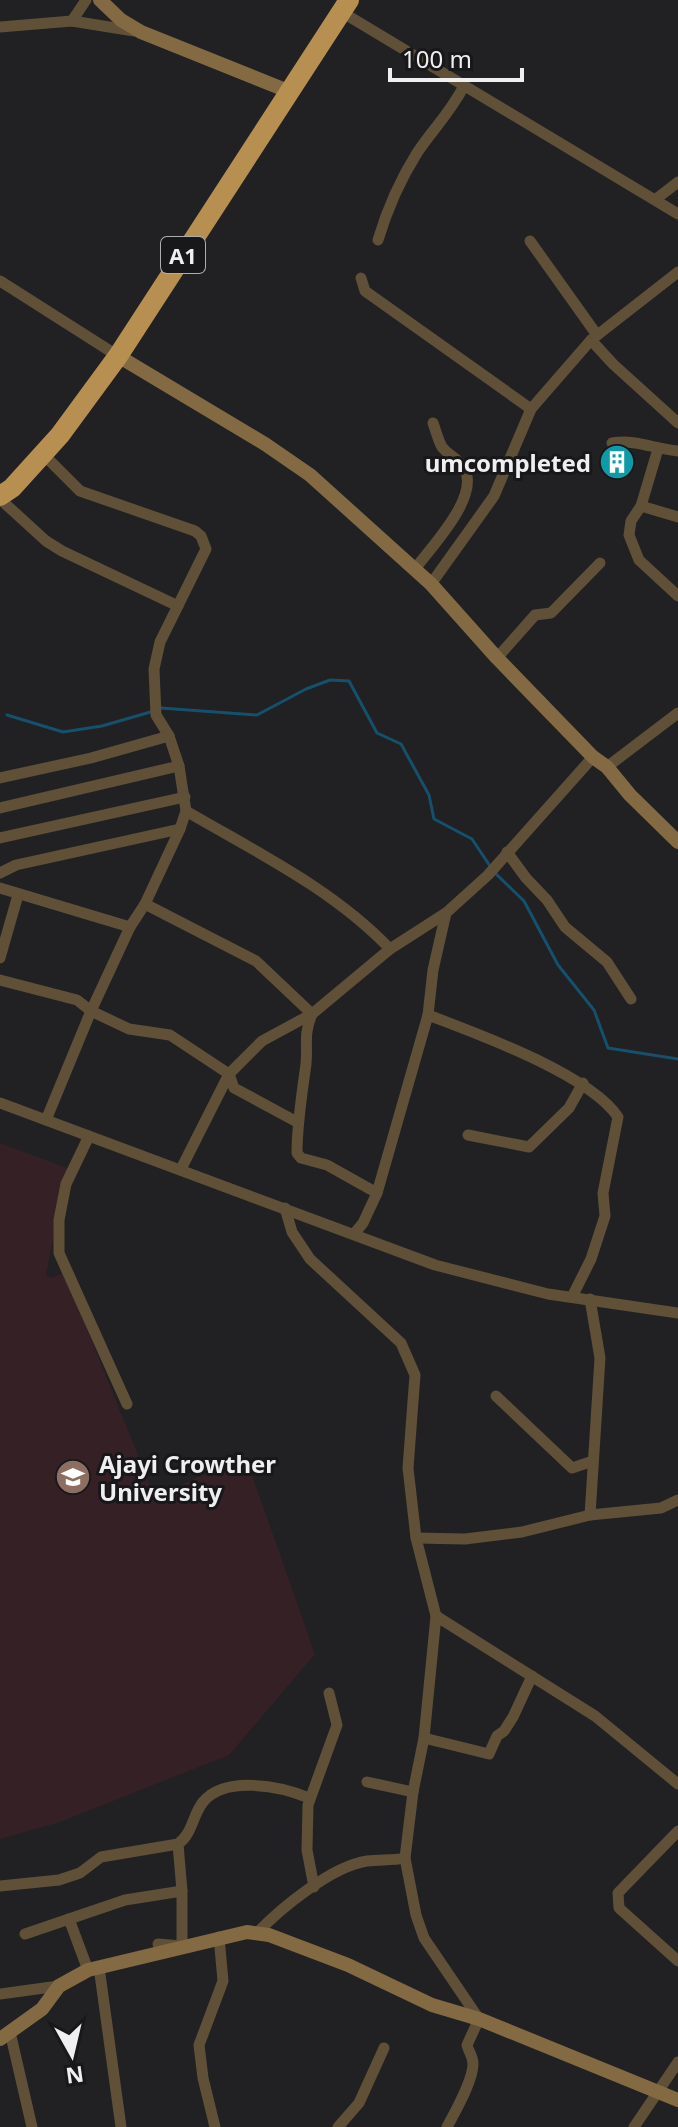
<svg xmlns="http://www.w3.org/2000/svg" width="678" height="2127" font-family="'Noto Sans',sans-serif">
<rect width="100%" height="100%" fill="#212022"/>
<polygon fill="#352125" points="0,1143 67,1168 46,1275 51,1278 64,1273 155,1497 245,1455 315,1654 229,1755 60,1822 0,1839"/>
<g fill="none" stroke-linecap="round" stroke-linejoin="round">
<g stroke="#15506d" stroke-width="3">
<polyline points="161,708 257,715 306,689 330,680 349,681 377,733 401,744 429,795 434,819 472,839 490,866"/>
<polyline points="7,715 63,732 102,726 154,711"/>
<polyline points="494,872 524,901 558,965 594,1010 608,1048 678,1059"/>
</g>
<g stroke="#5f5037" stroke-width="11">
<polyline points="340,11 678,214"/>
<polyline points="72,21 86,0"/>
<polyline points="0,27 72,21 134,31"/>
<polyline points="656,199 678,182"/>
<path d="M378,240C387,210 400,180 417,153C433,129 450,113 464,86"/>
<polyline points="530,241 597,335"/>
<polyline points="361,278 365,291 531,409"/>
<polyline points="0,281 118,356"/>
<polyline points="591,340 613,364 678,423"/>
<path d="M612,443C637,439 654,449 678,451"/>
<polyline points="658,449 641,506 631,521 629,535 639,560 678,596"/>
<polyline points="43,454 80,491 195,531 201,536 206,549 160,642 154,669 156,715 169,736 179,766 186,811 180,829 145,904 130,927 91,1011 46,1120"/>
<polyline points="0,499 46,541 62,551 178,606"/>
<polyline points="641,506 678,517"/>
<path d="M415,569C431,547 481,496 464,468C459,459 448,455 442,447C438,440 436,431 433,423"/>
<polyline points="431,584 494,496 531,409 591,340 678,272"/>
<polyline points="497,658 535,615 551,613 600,563"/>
<polyline points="607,767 678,713"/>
<polyline points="0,778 91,758 169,736"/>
<polyline points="0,808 179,766"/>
<path d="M186,811C256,852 333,889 390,949"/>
<polyline points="0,838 185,797"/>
<polyline points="507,852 526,878 547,900 565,927 607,962 631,999"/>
<polyline points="0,873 16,865 180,829"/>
<polyline points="0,888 130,927"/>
<path d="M145,904L256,961L312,1014C303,1037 308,1042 306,1064C302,1094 297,1123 297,1153L301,1158L327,1165L377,1193"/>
<polyline points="0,958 18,895"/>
<polyline points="0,980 77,1000 91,1011 129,1029 170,1035 229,1074 234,1088 297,1122"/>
<path d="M428,1015C478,1034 589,1074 618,1117L603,1193L605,1216L591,1259L572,1297"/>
<polyline points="0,1103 435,1265 548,1294 678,1313"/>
<polyline points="468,1135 529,1147 569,1108 583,1083"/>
<polyline points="89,1136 66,1184 59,1220 59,1253 127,1404"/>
<polyline points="181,1169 229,1074 262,1041 312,1014 390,949 446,913 488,875 593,757"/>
<path d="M285,1208L292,1232L310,1259L401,1343L415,1375L408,1468L416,1538L436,1616L424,1738L413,1792L405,1858L416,1915L424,1938L479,2019L467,2045C469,2053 473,2056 473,2064C473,2081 455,2112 447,2127"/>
<polyline points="354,1234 363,1223 377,1193 428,1015 433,970 446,913"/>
<polyline points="590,1299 600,1358 590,1515"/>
<polyline points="496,1396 572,1468 593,1461"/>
<polyline points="416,1538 465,1539 522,1532 590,1515 661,1508 678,1500"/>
<polyline points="436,1616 595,1716 678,1784"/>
<polyline points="424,1738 489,1754 497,1736 504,1731 513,1717 532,1676"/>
<polyline points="367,1782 413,1792"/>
<polyline points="678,1831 618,1893 619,1908 678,1961"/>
<path d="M0,1886L59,1880L80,1873L101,1857L178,1844C193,1833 192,1816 203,1802C225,1775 281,1786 309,1798"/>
<polyline points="314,1887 307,1850 308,1805 337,1725 329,1693"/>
<polyline points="69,1919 88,1970"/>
<path d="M257,1933C281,1908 332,1866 367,1861C380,1859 392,1861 405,1858"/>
<polyline points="25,1934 125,1900 182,1891"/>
<polyline points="158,1944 182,1946 182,1891 178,1844"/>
<polyline points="99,1967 121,2127"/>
<polyline points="0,1994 59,1986"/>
<polyline points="10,2032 32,2127"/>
<polyline points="215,2127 203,2078 199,2045 223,1981 219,1937"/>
<polyline points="338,2127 359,2103 384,2048"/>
<polyline points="634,2127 678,2062"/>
</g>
<g stroke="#836a42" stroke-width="14">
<polyline points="100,0 121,20 141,32 288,91"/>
<polyline points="118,356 265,444 310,475 431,584 497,658 593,757 607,767 630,795 678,842"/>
<polyline points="0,2039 42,2009 59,1986 88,1970 247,1932 269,1935 348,1965 432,2005 479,2019 678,2100"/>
</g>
<polyline stroke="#b79051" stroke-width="20" points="0,496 12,488 60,435 118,356 349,0"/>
</g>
<defs>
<g id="building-disc" transform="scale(1.8)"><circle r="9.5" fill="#0f9aa8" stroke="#181719"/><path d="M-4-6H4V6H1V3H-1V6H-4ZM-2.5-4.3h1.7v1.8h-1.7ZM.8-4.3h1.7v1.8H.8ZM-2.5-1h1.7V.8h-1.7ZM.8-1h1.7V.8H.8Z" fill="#fff"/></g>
<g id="university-disc" transform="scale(1.8)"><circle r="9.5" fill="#8d6e63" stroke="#181719"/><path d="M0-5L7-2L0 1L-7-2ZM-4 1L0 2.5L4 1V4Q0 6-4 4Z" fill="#fff"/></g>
</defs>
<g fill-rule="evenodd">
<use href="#building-disc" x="617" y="462"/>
<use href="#university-disc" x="73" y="1477"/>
</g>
<g text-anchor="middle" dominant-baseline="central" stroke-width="6" stroke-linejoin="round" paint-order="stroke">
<rect fill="#181719" stroke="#aeaeb0" stroke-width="2" x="161" y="237" width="44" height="36" rx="6"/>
<g font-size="22" font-weight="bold" fill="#efeef0">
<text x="183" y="255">A1</text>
</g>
<g font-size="24" font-weight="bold" fill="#efeef0" stroke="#181719" text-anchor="end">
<text x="591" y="462">umcompleted</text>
<text x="99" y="1463" text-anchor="start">Ajayi Crowther<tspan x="99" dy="28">University</tspan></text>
</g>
</g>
<g transform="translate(72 2055) rotate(172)" stroke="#181719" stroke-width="6" paint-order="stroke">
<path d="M0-6L14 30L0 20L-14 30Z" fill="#efeef0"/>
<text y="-12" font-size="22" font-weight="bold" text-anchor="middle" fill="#efeef0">N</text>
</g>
<path d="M390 68v12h132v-12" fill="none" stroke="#efeef0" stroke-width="4"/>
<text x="402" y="68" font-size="24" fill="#efeef0" stroke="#181719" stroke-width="6" paint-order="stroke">100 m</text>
</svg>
